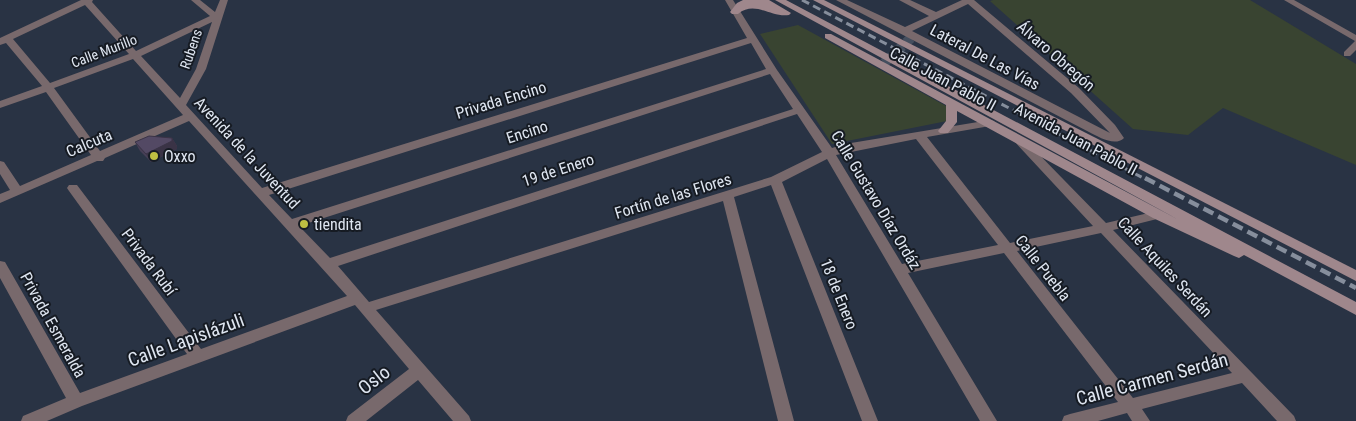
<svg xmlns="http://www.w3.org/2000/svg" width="1356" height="421" font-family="'Roboto Condensed',sans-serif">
<rect width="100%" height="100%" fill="#293344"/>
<g fill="#394431">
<polygon points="993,0 1250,0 1356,64 1356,165 1223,108 1188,135 1133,129 990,1"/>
<polygon points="798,25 946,106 947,121 832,144 760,34"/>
</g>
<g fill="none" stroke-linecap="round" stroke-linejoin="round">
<polyline stroke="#444e5e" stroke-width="10" stroke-dasharray="10 5" stroke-linecap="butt" points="884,63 911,38"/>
<g fill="#78696c" fill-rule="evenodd">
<path d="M81,0H93L92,2L136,51L210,16L191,0H200L215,12L220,0H228L206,69L186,105L262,188L747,38L725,0H733L777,70L832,148L845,144L990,120L994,121L995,123L994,125L990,126L927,137L1010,243L1093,226L1014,141L1012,139L1014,137H1022L1106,223L1157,211L1161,212L1163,215L1161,218L1113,230L1294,416L1296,421H1277L1242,383L1142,409L1150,421H1132L1127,413L1098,421H1062L1064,416L1070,414L1118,402L1004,253L908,273L997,421H980L827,159L782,182L878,421H862L771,185L734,197L794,421H778L723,201L376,310L469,416L471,421H453L418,380L366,421H346L348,416L409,369L355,305L82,406L47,421H21L23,416L66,398L0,278V261L5,262L80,393L187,354L69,191L67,188L69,185H77L201,349L347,296L189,121L105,158L103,161H97L0,203V194L10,190L0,174V161L4,162L20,186L91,155L46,92L0,108V101L42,86L6,43L0,45V38ZM85,5L129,54L50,83L13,39ZM212,22L196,69L180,98L141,56ZM751,43L766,69L292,219L269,195ZM133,59L183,115L100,151L54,88ZM770,74L793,109L330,258L299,226ZM797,114L822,152L771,177L369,302L338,266ZM916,139L998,245L902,264L836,155ZM1101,233L1232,373L1133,398L1017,251Z"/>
<path d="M836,0H847L905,27L929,16L899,0H910L936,12L962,0H974L1079,88L1115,125L1124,138C1115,147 1099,137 1089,132ZM968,4L1071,93L1110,133L912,31Z"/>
<polygon points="1284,0 1294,0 1356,35 1356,50 1350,56 1344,56 1344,52 1355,41"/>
</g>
<g fill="#9f878c" fill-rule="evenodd">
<path d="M743,0H769L791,13L789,15C771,18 755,0 738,14H732L730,12L737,3Z"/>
<polygon points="775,0 786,0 1356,302 1356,315 1244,255 1239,258 1234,256 1153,218 957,111 957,122 948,133 940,133 938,131 946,121 946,105 825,38 825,34 831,34 1179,220"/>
<polygon points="813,0 824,0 1356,270 1356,281"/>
</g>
<polyline stroke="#868e9c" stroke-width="3" stroke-dasharray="8 4.5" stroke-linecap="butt" points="802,0 1147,180"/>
<polyline stroke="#868e9c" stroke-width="4.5" stroke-dasharray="11 5.5" stroke-linecap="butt" points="1145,178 1356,288"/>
</g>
<polygon fill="#473f56" points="172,138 177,146 177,149 151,162 140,151 135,142"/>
<polygon fill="#3a3346" points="172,138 177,146 177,149 151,162 146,154"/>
<polygon fill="#534964" stroke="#3a3346" points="149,136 172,138 172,141 146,154 135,142"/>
<g fill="#bebf42" stroke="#161b23" stroke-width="2">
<circle cx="154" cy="156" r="5"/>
<circle cx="304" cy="224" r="5"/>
</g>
<g text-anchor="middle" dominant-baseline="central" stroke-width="4" stroke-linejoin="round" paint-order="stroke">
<g font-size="14" fill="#dfe6f1" stroke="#161b23">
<text transform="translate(191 49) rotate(-71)">Rubens</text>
<text transform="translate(104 51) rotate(-21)">Calle Murillo</text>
</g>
<g font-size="16" fill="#dfe6f1" stroke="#161b23">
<text transform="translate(1056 56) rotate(41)">Álvaro Obregón</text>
<text transform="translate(985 57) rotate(28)">Lateral De Las Vías</text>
<text transform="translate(943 79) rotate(28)">Calle Juan Pablo II</text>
<text transform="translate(501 100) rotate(-17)">Privada Encino</text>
<text transform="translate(527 132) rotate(-18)">Encino</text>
<text transform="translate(1076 139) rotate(28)">Avenida Juan Pablo II</text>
<text transform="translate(89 143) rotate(-23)">Calcuta</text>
<text transform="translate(247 153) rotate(47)">Avenida de la Juventud</text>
<text transform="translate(558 170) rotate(-18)">19 de Enero</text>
<text transform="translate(673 196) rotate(-17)">Fortín de las Flores</text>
<text transform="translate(876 200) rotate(59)">Calle Gustavo Díaz Ordáz</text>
<text transform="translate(149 262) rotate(53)">Privada Rubí</text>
<text transform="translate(1165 267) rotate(47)">Calle Aquiles Serdán</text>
<text transform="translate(1043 268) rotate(52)">Calle Puebla</text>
<text transform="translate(839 294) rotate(68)">18 de Enero</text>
<text transform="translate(53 325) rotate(61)">Privada Esmeralda</text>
</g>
<g font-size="16" fill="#dfe6f1" stroke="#161b23" text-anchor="start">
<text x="164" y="156">Oxxo</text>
<text x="314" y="224">tiendita</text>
</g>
<g font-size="19" fill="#dfe6f1" stroke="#161b23">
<text transform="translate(186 340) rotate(-20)">Calle Lapislázuli</text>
<text transform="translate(1152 379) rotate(-15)">Calle Carmen Serdán</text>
<text transform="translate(374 380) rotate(-38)">Oslo</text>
</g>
</g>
</svg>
